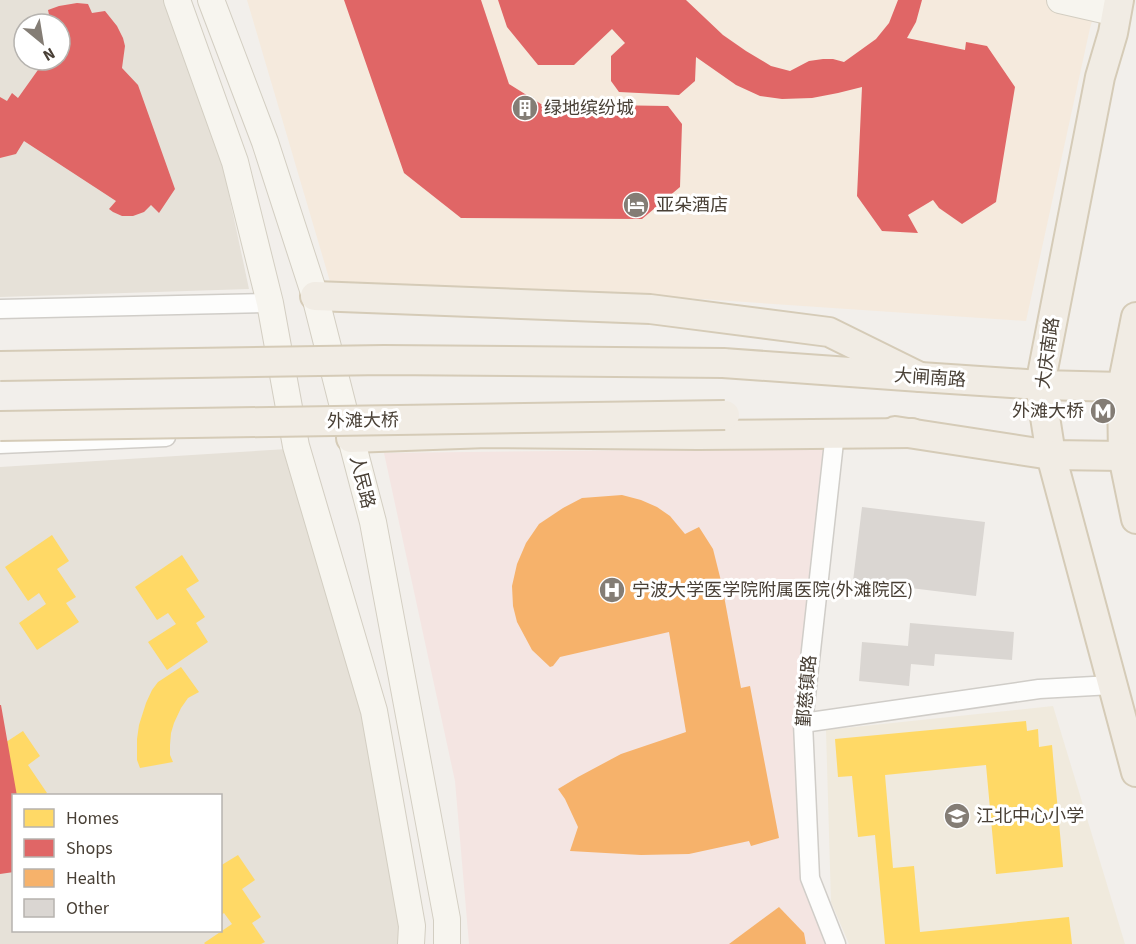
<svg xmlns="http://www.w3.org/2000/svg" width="1136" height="944" font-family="'Source Sans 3','Noto Sans SC',sans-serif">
<rect width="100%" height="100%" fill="#f2efeb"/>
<g fill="#e6e1d8" fill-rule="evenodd">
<path d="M0,0H163L223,167L249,289L0,297ZM24,24H60V60H24Z"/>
<path d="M287,449L367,722L402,944H0V467ZM14,796H220V930H14Z"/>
</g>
<polygon fill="#f5eadd" points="247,0 1098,0 1090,28 1026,321 686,298 331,285"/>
<polygon fill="#f0eadd" points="1053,706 1125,944 849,944 831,902 826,730"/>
<polygon fill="#f4e5e2" points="827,448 794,727 828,944 469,944 455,781 384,453"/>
<g fill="#ffd966">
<polygon points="52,535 69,561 57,569 76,597 66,603 79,622 37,650 19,623 46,604 39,593 28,601 5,567"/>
<polygon points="182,555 199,581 186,589 205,617 196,623 208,642 167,670 148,642 176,624 168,613 157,620 135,587"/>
<polygon points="181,667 199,692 188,698 181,708 174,723 171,733 170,745 170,755 173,762 140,768 137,760 137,739 139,725 146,703 152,690 158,682"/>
<polygon points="1026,721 1027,731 1038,729 1039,747 1052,745 1063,867 996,874 986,765 885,775 893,868 914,866 920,932 1069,917 1072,944 885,944 875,835 858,837 852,776 838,777 835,739"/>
<polygon points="23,731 40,756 28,765 47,793 42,796 15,796 10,789 0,795 0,746"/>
<polygon points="14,802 14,842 8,846 0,833 0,811"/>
<polygon points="238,855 255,880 242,889 261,917 252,923 265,942 261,944 205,944 204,943 232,924 224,913 220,916 220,866"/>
</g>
<g fill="#e06666">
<polygon points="344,0 481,0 509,84 541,104 668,106 682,124 680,187 642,219 461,218 404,173"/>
<polygon points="498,0 686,0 723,35 746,51 771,66 790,71 809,61 823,59 833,59 844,62 876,39 889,23 898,0 922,0 916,22 907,38 965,50 966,42 987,46 1015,87 996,202 962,224 939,208 933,200 908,215 918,233 882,231 857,196 862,87 838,93 812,98 782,99 760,96 736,85 696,57 695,81 679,95 619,92 611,81 611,56 625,43 612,29 574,65 538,65 507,27"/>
<polygon points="77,3 88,4 92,13 105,11 117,26 123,38 125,46 122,68 138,85 175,189 159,213 151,205 144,212 133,216 122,216 113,212 109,209 116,201 24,141 16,154 0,158 0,97 7,101 12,93 18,98 45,60 60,60 60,24 51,24 48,10 59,6"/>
<polygon points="0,705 1,705 17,796 14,796 14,872 0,874"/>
</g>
<g fill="#f6b26b">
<polygon points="622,495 641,500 657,507 670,516 685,534 699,527 713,549 722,585 741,688 750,686 779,838 751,846 749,841 689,854 641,855 570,851 578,827 565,799 558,789 578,777 621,754 686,732 669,632 560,657 553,666 550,667 532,650 517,622 513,606 512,586 517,564 526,543 539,524 563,508 582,498"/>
<polygon points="779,907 804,933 806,944 729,944"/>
</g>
<g fill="#dad6d2">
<polygon points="862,507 985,522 976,596 853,581"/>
<polygon points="910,623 1014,632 1012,660 935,654 934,666 911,664 909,686 859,681 862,642 908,646"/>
</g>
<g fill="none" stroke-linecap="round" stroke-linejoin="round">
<g stroke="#d0cdc8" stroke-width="21">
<g id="street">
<polyline points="0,309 270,303"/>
<polyline points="835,433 803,723 810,878 836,944"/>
<polyline points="0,444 166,437"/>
<polyline points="803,723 1039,689 1112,685"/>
</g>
</g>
<g stroke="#d3cec2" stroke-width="28">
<g id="secondary">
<polyline points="177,0 235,162 270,303 296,446 374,711 412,926 411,944"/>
<polyline points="211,0 265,142 315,296 351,438 373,522 447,919 447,944"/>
<polyline points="1060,0 1117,13"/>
</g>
</g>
<g stroke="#d5cbb7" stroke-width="32">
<g id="primary">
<polyline points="1119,0 1113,33 1100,77 1040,385 1051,455 1136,772"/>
<polyline points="315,296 650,309 829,332 920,377"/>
<polyline points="1136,317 1122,387 1123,456 1136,519"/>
<polyline points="723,363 920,377 1040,385 1122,387 1136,389"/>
<polyline points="895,431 1051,455 1123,456 1136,458"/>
<polyline points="351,438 487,433 698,435 912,433"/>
</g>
</g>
<use href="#street" stroke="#fdfdfc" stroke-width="18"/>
<use href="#secondary" stroke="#f7f5ef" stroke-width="26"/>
<use href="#primary" stroke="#f1ece4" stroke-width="28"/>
<g stroke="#d5cbb7" stroke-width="32" stroke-linecap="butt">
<g id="primary-bridge">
<polyline points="0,366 384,360 723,363"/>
<polyline points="0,426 725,415"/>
</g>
</g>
<use href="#primary-bridge" stroke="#f1ece4" stroke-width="28"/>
</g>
<defs>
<g id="building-disc" transform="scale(1.35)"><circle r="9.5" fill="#847d75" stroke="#fff"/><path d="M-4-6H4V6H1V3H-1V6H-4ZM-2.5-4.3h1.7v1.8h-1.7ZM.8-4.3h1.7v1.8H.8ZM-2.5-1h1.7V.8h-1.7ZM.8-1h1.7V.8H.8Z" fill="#fff"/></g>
<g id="hotel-disc" transform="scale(1.35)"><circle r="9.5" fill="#847d75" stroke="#fff"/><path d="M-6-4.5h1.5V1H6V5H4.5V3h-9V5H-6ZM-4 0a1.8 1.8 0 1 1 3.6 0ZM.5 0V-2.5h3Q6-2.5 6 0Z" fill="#fff"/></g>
<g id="metro-disc" transform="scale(1.35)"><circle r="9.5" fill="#847d75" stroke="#fff"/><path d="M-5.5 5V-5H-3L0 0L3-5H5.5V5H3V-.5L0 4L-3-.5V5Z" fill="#fff"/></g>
<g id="hospital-disc" transform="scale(1.35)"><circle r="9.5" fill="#847d75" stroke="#fff"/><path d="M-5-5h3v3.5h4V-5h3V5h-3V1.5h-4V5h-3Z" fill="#fff"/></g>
<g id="school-disc" transform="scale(1.35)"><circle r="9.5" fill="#847d75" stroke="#fff"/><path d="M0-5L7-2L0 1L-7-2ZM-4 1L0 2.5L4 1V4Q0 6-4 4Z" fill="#fff"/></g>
</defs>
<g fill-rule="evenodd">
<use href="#building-disc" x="525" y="108"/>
<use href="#hotel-disc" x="636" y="205"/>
<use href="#metro-disc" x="1103" y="411"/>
<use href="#hospital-disc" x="612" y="590"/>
<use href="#school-disc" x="957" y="816"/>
</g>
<g text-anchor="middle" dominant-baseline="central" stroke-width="6" stroke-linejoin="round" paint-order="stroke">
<g font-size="18" fill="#494036" stroke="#fff" text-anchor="start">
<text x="544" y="108">绿地缤纷城</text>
<text x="656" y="205">亚朵酒店</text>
<text x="1084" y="411" text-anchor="end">外滩大桥</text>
<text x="632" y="590">宁波大学医学院附属医院(外滩院区)</text>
<text x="976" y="816">江北中心小学</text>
</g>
<g font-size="18" fill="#494036" stroke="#fff">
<text transform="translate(1048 353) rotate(-82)">大庆南路</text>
<text transform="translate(930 378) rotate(4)">大闸南路</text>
<text transform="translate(363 421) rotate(-1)">外滩大桥</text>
<text transform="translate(362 482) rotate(76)">人民路</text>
<text transform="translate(807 691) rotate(-85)">鄞慈镇路</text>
</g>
</g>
<rect x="12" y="794" width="210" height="138" fill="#ffffff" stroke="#b6b3af" stroke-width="1.5"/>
<rect x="24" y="809" width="30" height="18" fill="#ffd966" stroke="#b6b3af" stroke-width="1.5"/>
<text x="66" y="824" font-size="18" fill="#494036">Homes</text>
<rect x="24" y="839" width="30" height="18" fill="#e06666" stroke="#b6b3af" stroke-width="1.5"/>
<text x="66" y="854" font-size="18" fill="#494036">Shops</text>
<rect x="24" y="869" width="30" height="18" fill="#f6b26b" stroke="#b6b3af" stroke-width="1.5"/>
<text x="66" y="884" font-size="18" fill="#494036">Health</text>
<rect x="24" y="899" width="30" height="18" fill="#dad6d2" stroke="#b6b3af" stroke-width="1.5"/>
<text x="66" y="914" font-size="18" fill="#494036">Other</text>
<g transform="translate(42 42) rotate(150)"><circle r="28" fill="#ffffff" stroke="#b6b3af" stroke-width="1.5"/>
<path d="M0-4.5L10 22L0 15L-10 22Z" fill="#847d75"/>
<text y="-9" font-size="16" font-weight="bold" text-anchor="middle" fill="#494036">N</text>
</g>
</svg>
